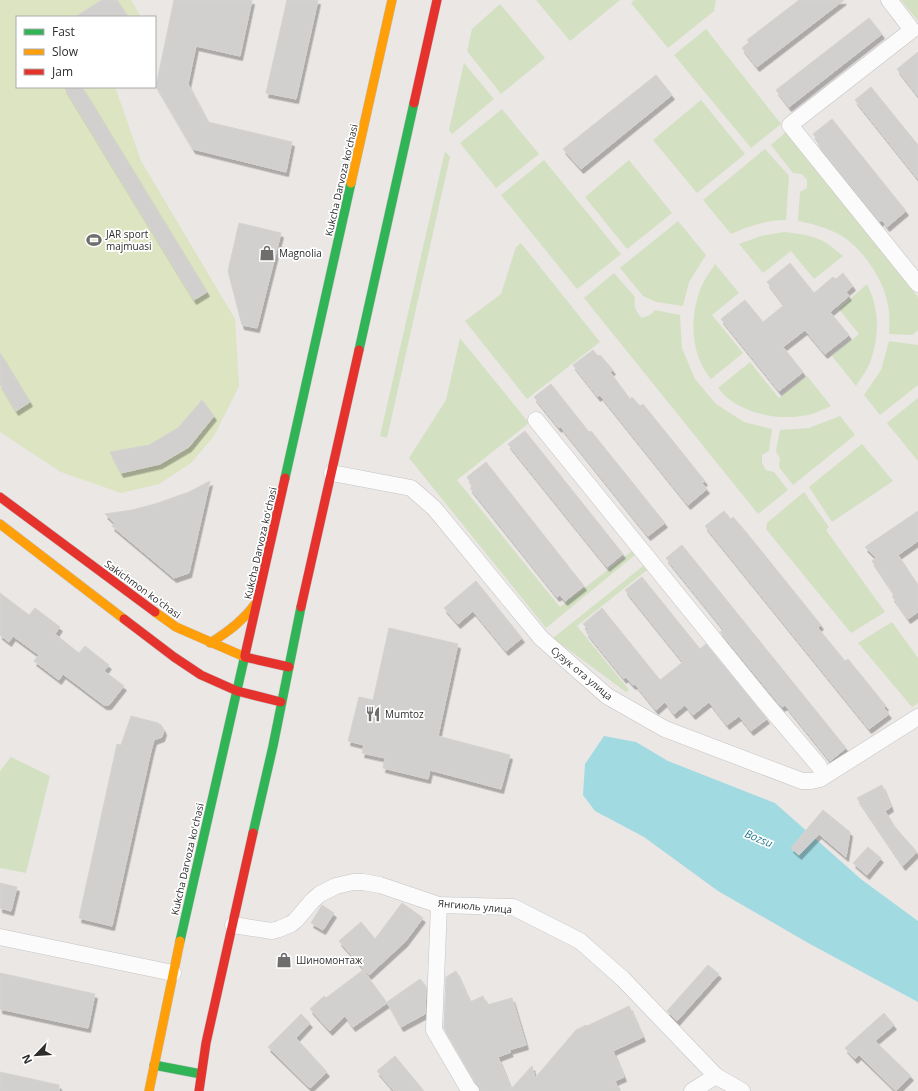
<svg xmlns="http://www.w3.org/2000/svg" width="918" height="1091" font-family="'Open Sans',sans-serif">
<defs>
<filter id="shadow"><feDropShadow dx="2.5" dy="4.5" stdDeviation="0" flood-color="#0004"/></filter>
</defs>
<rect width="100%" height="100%" fill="#eae7e5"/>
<g fill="#d3e1c2">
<polygon points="536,0 620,0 570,41"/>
<polygon points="634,0 716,0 714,11 668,48 631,3"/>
<polygon points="901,0 918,0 918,21"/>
<polygon points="500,4 545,58 501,94 467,51 472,29"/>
<polygon points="706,29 781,124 751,148 674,55"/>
<polygon points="464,63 494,99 452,134 449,130"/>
<polygon points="701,100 745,154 697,193 653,140"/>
<polygon points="502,109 539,154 496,188 460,143"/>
<path d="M787,131L918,297V330L912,335L889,334C889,327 890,319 889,312C887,285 865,250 842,236C828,228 814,224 798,221L800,192L807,188V180L802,174L793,173L771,145Z"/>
<path d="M765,149L789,176L786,220C766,220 749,226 731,234L703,200Z"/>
<polygon points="445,151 450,157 387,438 380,436"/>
<polygon points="544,160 621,254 577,289 501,195"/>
<polygon points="629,160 672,213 627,249 585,197"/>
<polygon points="678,221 706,255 689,282 683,306 656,302 643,296 620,268"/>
<path d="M784,232C811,235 822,237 843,256L814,279L791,251L763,273L739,244L761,236Z"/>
<polygon points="521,243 600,342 527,399 465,321 501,294 516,247"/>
<path d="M715,264L739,293L712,315L743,353L711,379C690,354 689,315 702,285C705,278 711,271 715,264Z"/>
<path d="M614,273L635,297C633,306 636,312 642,318L650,315L655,310L680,315L682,348L695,379L716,404L744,422L772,429L769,451L762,455V463L766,470L774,472L788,490L758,514L584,298Z"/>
<path d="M867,284C880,310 880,338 869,365C866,372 860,379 856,386L832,356L859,334L839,309Z"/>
<polygon points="460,338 529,423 457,480 560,607 632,551 635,555 546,628 409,458 446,400"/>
<polygon points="889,341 918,345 918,385 880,415 864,395 881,370"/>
<path d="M750,362L779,398L807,376L831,406C824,409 816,413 808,415C778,421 738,414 718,388Z"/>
<polygon points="918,398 918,461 887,423"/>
<polygon points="840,416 855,435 793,485 779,467 780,459 776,451 780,430 809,428"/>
<polygon points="862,444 893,481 832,522 809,487"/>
<polygon points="804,492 829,527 826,530 885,612 851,633 766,529 767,523"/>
<polygon points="643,566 647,570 577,626 629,690 626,692 553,638"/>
<polygon points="892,622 918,658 918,703 912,707 858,643"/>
<polygon points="11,757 50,776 26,873 0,868 0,771"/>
</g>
<polygon fill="#dce4c1" points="0,0 131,0 141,17 17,17 17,87 115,87 141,161 235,319 239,386 214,436 191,463 159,484 121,493 61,472 0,432"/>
<polygon fill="#a2dae2" points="604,736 636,742 668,761 775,803 862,880 918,921 918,1002 810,944 718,891 644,837 595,811 583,795 585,764"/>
<g fill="#d2d0ce" stroke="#d5d3d0" filter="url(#shadow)">
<polygon points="102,0 117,0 128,17 75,17"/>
<polygon points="174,0 252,0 240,56 196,46 188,84 208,122 292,142 286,172 193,149 156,86"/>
<polygon points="287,0 318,0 296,99 266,93"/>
<polygon points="799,0 844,0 757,67 742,48 749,42 747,40"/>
<polygon points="869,18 882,34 789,107 776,90"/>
<polygon points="918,52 918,96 897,69"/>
<polygon points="656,75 672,95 581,169 563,149"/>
<polygon points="64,87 82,87 207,292 194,300"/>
<polygon points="871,87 918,145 918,179 855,100"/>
<polygon points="832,119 906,211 887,227 882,220 880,222 818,145 820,143 813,134"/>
<polygon points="239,223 281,233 257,328 242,325 228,271"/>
<polygon points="790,263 814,293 833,277 836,279 843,273 853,286 846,292 849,296 830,312 849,335 825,354 805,330 783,347 803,372 779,391 721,319 745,300 763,322 784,305 767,282"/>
<polygon points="593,350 598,356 600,355 613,370 610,372 630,399 632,397 640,406 643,404 705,481 702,483 707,489 688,505 600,395 598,397 573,365"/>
<polygon points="0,353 30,402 16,411 0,384"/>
<polygon points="551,384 589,432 591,431 665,523 648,536 560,426 559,428 534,397"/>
<polygon points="202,400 214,416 189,447 160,464 121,473 110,452 149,445 178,428"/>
<polygon points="525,431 623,554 607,567 508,444"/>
<polygon points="486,462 584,586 565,601 560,595 557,597 470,488 473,486 467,477"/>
<polygon points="210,481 189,573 174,578 112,526 115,523 105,514 132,510 155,504 189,492"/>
<polygon points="724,511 731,519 733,517 746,532 821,625 818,628 823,634 845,661 848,659 886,706 884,708 889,714 869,729 705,526"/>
<polygon points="918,511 918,541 898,555 918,585 918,612 908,619 892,596 895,595 872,561 876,558 865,547"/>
<polygon points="682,545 846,748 830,761 785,705 782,707 720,632 724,630 666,558"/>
<polygon points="642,577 700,649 706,644 767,719 751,731 739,716 727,725 709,702 693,715 685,705 674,714 665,702 656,710 635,684 633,685 626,677 624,679 586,632 588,630 583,624 602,608 660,680 683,662 625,590"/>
<polygon points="476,581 522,638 506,651 473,611 458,624 444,608"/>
<polygon points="0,593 29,615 35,608 60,627 55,634 79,653 85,646 109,665 104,671 124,686 109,705 104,705 63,674 59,680 34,661 39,655 13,636 9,642 0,635"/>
<polygon points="389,628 458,644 438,736 510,755 501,789 430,770 428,779 383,768 385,758 362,753 364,745 348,741 359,697 373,700"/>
<polygon points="131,716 158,723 162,726 164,731 162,737 154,740 151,751 112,926 79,918 117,744 121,745"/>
<polygon points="882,785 891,807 885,811 894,826 917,852 903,866 857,798"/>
<polygon points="823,810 850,832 846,857 819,834 799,855 791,848"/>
<polygon points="868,847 881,858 867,875 853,863"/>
<polygon points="0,883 17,887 11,911 0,908"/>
<polygon points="402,903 423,918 405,942 369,975 339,941 361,922 375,939"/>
<polygon points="322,905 334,913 323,930 311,923"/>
<polygon points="708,965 719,974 677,1021 667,1011"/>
<polygon points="363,970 387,1003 353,1027 345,1016 330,1031 310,1009 324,996 326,998"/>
<polygon points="456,971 470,1002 483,996 487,1005 512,998 526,1045 509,1050 511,1052 498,1057 511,1089 532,1066 535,1078 576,1030 586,1025 587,1026 629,1006 643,1037 613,1051 624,1077 615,1081 619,1091 480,1091 479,1086 476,1083 444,1028 446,977"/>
<polygon points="0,973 95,994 88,1028 0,1009"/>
<polygon points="420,979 426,986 425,1014 401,1027 387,1002"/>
<polygon points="884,1013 894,1025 875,1041 911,1076 896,1091 859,1055 855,1059 845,1048"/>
<polygon points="301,1014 310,1023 296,1038 327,1072 310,1088 268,1047"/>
<polygon points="395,1056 424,1091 394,1091 377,1071"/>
<polygon points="0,1072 59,1085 59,1091 0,1091"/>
</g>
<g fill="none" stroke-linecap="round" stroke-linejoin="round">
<g stroke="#c5c4c5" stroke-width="17">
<g id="street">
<polyline points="889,0 912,30 790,125 918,284"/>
<polyline points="536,420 763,700 819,766"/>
<polyline points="332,473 411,488 434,508 541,638 607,696 665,729 802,781 811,781 820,779 918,717"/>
<polyline points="439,905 434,1030 469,1090 471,1091"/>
<polyline points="233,925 272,931 279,929 291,924 296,920 312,901 320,894 336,886 353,882 363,882 380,885 439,905 513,907 580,941 623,979 716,1076 742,1091"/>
<polyline points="0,937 173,973"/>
<polyline points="692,1091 716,1076"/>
</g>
</g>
<g stroke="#c5c4c5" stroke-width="10">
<g id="fast">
<polyline points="359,350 414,103"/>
<polyline points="285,478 351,183"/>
<polyline points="253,833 273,746 301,607"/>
<polyline points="180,941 245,655"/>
<polyline points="154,1065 201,1074"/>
</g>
</g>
<g stroke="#c5c4c5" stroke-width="10">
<g id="slow">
<polyline points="351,183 392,0"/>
<polyline points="0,524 124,619"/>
<polyline points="155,612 176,627 245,657"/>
<path d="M210,643C228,632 243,621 255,604"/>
<polyline points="149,1091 180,941"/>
</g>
</g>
<g stroke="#c5c4c5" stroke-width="10">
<g id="jam">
<polyline points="414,103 437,0"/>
<polyline points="0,497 155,612"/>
<polyline points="301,607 359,350"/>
<polyline points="124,619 174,657 201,675 237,691"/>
<polyline points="245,655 285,478"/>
<polyline points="245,657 289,667"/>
<polyline points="237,691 281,702"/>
<polyline points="199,1091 206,1043 253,833"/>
</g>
</g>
<use href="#street" stroke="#fcfbfb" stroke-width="16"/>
<use href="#fast" stroke="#30b455" stroke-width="9"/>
<use href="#slow" stroke="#ff9f0a" stroke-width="9"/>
<use href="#jam" stroke="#e5322d" stroke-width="9"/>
</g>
<defs>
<g id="stadium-bare" transform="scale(1.2)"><path d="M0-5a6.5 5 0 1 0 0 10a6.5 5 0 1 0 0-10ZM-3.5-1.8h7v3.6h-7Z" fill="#6f6e6d" stroke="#fff" stroke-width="2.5" paint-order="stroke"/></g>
<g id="shop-bare" transform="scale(1.2)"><path d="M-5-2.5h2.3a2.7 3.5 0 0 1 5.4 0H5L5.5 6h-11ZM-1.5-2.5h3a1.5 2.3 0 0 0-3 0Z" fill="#6f6e6d" stroke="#fff" stroke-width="2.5" paint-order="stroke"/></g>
<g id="restaurant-bare" transform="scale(1.2)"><path d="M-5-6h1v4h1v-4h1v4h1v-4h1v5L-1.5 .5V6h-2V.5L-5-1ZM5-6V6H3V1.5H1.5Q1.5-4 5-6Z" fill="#6f6e6d" stroke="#fff" stroke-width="2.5" paint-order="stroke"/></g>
</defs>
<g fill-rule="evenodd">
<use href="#stadium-bare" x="94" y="240"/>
<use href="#shop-bare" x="267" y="253"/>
<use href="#restaurant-bare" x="373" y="714"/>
<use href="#shop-bare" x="284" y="960"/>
</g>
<g text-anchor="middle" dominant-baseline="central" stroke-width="3.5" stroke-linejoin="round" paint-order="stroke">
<g font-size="10" fill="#2d2d2d" stroke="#fff">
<text transform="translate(341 180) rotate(-77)">Kukcha Darvoza ko'chasi</text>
<text transform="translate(260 543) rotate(-77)">Kukcha Darvoza ko'chasi</text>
<text transform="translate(143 589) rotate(36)">Sakichmon ko'chasi</text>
<text transform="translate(582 673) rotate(40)">Сузук ота улица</text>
<text transform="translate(187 859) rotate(-77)">Kukcha Darvoza ko'chasi</text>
<text transform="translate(475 906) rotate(5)">Янгиюль улица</text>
</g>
<g font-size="10" fill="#2d2d2d" stroke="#fff" text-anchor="start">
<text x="106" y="234">JAR sport<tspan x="106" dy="12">majmuasi</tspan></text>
<text x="279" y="253">Magnolia</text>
<text x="385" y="714">Mumtoz</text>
<text x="296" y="960">Шиномонтаж</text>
</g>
<g font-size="11" font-style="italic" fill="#1f7990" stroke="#fff">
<text transform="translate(759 838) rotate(23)">Bozsu</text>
</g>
</g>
<rect x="16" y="16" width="140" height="72" fill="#ffffff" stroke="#ababab"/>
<rect x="24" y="29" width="20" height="6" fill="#30b455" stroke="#ababab"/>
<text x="52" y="36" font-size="12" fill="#2d2d2d">Fast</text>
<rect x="24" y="49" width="20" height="6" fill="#ff9f0a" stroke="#ababab"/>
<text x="52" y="56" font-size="12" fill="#2d2d2d">Slow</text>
<rect x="24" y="69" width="20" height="6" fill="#e5322d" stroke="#ababab"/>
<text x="52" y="76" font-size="12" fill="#2d2d2d">Jam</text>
<g transform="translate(36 1055) rotate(245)" stroke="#ffffff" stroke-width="3" paint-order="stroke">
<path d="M0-3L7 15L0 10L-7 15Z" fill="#2d2d2d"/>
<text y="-6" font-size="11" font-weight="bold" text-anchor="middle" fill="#2d2d2d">N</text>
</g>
</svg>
